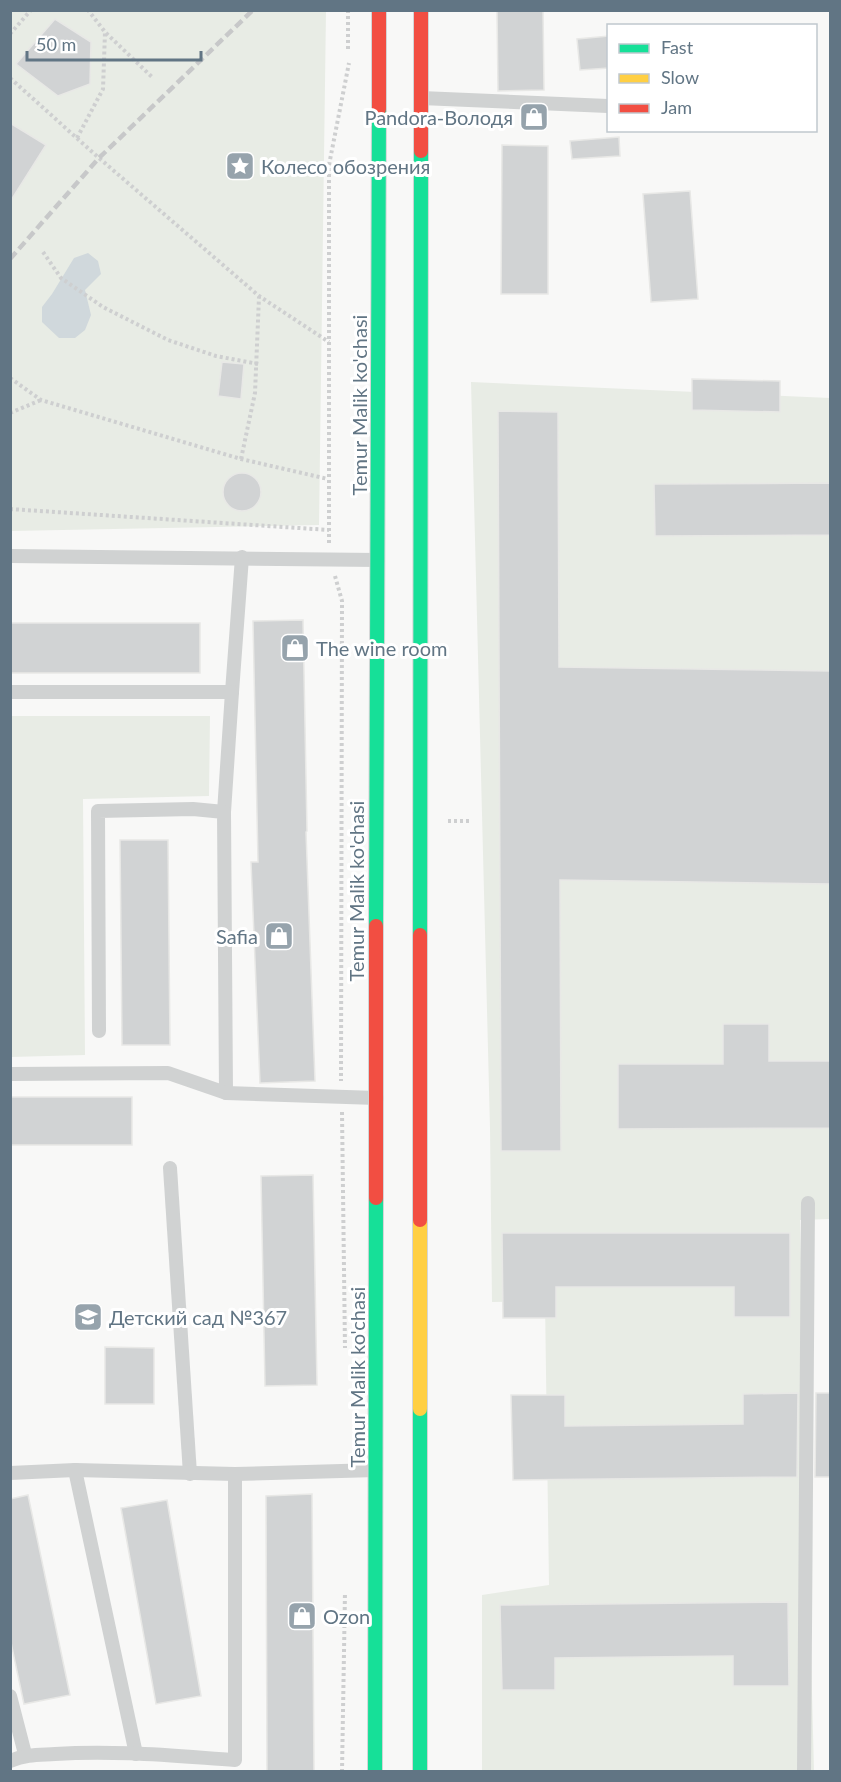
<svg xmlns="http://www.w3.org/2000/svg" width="841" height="1782" font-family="Lato,sans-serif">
<rect width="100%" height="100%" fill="#f8f8f7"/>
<g fill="#e8ece5">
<polygon points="10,11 326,11 319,525 11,531"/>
<polygon points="471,382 830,398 830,1219 800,1220 814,1771 482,1771 482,1595 549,1585 545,1301 492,1302 490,1128"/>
<polygon points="11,716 210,716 209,796 83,799 85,1055 11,1057"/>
</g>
<polygon fill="#d0d8dc" points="88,253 98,261 101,274 85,290 91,315 85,330 75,338 59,338 42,322 42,307 52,294 74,258"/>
<g fill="#d1d3d4" stroke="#e8e8e6" stroke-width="1.5">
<polygon points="497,10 543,10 544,90 498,91"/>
<polygon points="55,19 91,42 90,84 58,96 16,64"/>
<polygon points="609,36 609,68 580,70 577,39"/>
<polygon points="10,123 46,145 10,202"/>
<polygon points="619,137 620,156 572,159 570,141"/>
<polygon points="502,145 548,146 548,294 501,294"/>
<polygon points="690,191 698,299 651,302 643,194"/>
<polygon points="222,362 244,364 241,399 218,396"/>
<polygon points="692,379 780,381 780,412 692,410"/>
<polygon points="498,411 558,412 559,667 831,671 831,884 560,880 561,1151 501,1151"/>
<circle cx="242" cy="492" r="19"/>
<polygon points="831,483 831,535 655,536 654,484"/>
<polygon points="303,620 307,831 306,832 315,1081 260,1083 251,862 258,862 253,621"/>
<rect x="10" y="623" width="190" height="50"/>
<polygon points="120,840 168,840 170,1045 122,1045"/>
<polygon points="723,1024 769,1024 769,1061 831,1061 831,1128 618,1129 618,1064 723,1064"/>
<rect x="10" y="1097" width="122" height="48"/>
<polygon points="313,1175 317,1385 265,1386 261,1176"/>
<polygon points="502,1233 790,1233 790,1317 734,1317 734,1287 556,1287 556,1318 503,1318"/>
<polygon points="105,1347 154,1348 154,1404 105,1404"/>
<polygon points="798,1393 797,1477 513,1480 511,1395 565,1395 565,1426 743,1424 743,1394"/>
<polygon points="816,1393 831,1393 831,1477 815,1477"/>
<polygon points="312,1494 314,1772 267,1772 266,1496"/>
<polygon points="28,1495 70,1695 24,1704 10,1638 10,1499"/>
<polygon points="167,1500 201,1696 156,1704 121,1508"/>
<polygon points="788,1602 789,1686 733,1686 733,1656 555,1658 555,1690 502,1690 500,1605"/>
</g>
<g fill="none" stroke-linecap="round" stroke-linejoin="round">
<g stroke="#d3d5d6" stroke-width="16">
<g id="fast">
<polyline points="376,926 379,109"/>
<polyline points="420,935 421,151"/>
<polyline points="375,1772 376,1198"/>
<polyline points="420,1772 420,1409"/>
</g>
</g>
<g stroke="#d3d5d6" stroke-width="16">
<polyline id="slow" points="420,1409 420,1220"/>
</g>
<g stroke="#d3d5d6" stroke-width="16">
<g id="jam">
<polyline points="379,109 379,10"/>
<polyline points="421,151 421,10"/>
<polyline points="376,1198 376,926"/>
<polyline points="420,1220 420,935"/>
</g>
</g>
<g stroke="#cecfd0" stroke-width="4" stroke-dasharray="3 3" stroke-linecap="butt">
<polyline points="348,10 348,50"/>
<polyline points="106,33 152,77"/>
<polyline points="10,34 31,10"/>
<polyline points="10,78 99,158 259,296 329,342"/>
<polyline points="77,138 103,89 105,32 88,10"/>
<polyline points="43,252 61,278 103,307 168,340 216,356 258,364"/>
<polyline points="10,378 41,400 241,459 328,479"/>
<polyline points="10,413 41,400"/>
<polyline points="241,459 255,393 259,297"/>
<polyline points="10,509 329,530"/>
<polyline points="329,543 329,165 349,63"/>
<polyline points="335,576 342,601 341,1081"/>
<polyline points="448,821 471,821"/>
<polyline points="342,1112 345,1348"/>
<polyline points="342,1772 345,1592"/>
</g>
<g stroke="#d0d2d2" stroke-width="14">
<polyline points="421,98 608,106"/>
<polyline points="10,556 378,560"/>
<polyline points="10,692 232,692 242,557"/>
<polyline points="224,812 232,692"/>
<polyline points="99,1031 98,811 193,809 224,812 226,1093"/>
<polyline points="10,1074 168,1073 226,1093 377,1098"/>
<polyline points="170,1168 190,1474"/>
<polyline points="75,1470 136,1754"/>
<polyline points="10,1473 75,1470 235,1474 376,1470"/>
<polyline points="10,1696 25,1754"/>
<path d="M10,1761C27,1754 38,1755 55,1754C115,1750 175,1756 235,1760V1474"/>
<polyline points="804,1772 808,1203"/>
</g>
<use href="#fast" stroke="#16e098" stroke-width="14"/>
<use href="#slow" stroke="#ffcf43" stroke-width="14"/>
<use href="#jam" stroke="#f24e42" stroke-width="14"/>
<polyline stroke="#c7c8c9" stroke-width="4.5" stroke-dasharray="9 4.5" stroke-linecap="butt" points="10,259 99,158 253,10"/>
</g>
<defs>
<g id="shop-square" transform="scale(1.5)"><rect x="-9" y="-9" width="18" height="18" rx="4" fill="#96a3ac" stroke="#fff"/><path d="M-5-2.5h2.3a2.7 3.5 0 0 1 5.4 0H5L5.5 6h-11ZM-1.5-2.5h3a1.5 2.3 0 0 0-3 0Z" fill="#fff"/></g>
<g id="sight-square" transform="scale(1.5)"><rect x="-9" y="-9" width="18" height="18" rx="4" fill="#96a3ac" stroke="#fff"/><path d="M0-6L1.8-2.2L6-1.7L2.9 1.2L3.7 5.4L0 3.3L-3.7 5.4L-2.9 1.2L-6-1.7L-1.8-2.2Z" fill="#fff"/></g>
<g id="school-square" transform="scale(1.5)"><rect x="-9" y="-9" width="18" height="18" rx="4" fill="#96a3ac" stroke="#fff"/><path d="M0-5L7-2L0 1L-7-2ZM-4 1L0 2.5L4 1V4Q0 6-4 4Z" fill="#fff"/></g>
</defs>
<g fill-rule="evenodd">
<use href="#shop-square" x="534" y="117"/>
<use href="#sight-square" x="240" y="166"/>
<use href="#shop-square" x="295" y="648"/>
<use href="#shop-square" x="279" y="936"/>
<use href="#school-square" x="88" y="1317"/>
<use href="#shop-square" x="302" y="1616"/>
</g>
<g text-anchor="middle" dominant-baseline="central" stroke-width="6" stroke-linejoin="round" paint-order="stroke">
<g font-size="20" fill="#617584" stroke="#fff" text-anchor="start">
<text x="513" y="117" text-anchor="end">Pandora-Володя</text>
<text x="261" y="166">Колесо обозрения</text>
<text x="316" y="648">The wine room</text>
<text x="258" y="936" text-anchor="end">Safia</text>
<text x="109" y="1317">Детский сад №367</text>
<text x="323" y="1616">Ozon</text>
</g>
<g font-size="20" fill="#617584" stroke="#fff">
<text transform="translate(359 405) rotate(-90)">Temur Malik ko'chasi</text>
<text transform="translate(356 891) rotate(-90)">Temur Malik ko'chasi</text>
<text transform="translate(357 1377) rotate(-90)">Temur Malik ko'chasi</text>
</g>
</g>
<rect width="841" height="1782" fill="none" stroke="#617584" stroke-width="24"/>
<rect x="607" y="24" width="210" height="108" fill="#ffffff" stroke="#c0c8ce" stroke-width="1.5"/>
<rect x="619" y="44" width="30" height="9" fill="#16e098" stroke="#c0c8ce" stroke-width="1.5"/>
<text x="661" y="54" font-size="18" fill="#617584">Fast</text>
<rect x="619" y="74" width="30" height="9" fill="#ffcf43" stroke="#c0c8ce" stroke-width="1.5"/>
<text x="661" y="84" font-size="18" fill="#617584">Slow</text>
<rect x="619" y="104" width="30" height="9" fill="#f24e42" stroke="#c0c8ce" stroke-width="1.5"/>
<text x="661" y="114" font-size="18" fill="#617584">Jam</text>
<path d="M27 51v9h174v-9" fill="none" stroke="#617584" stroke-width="3"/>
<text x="36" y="51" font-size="18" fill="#617584" stroke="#ffffff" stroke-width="4.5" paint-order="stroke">50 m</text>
</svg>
